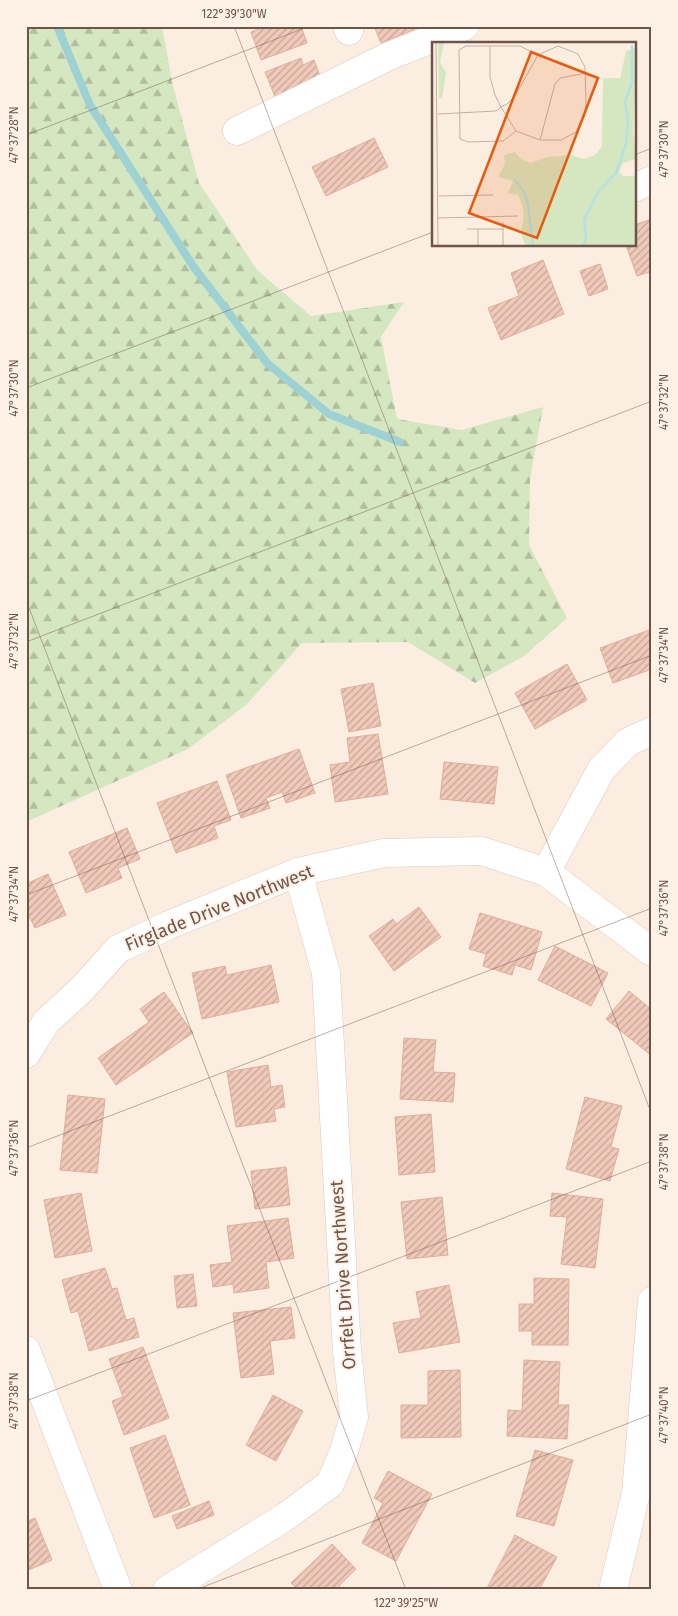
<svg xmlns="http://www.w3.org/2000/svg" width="678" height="1616" font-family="'Fira Sans',sans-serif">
<defs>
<pattern id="forest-firs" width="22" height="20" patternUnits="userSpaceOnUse" patternTransform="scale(1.25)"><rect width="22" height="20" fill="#d4e7c0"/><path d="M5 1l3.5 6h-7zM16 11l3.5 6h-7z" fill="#b0be9e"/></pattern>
<pattern id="building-hatch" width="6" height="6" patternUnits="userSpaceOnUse" patternTransform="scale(1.25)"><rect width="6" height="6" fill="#efc9b9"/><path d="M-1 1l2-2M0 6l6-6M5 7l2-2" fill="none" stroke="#c6a698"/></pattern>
</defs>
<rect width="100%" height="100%" fill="#fbeee0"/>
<polygon fill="url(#forest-firs)" points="26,26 162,26 172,82 199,183 257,270 311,316 404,302 381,337 397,419 462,430 543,407 530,479 529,545 567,618 524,656 475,683 408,642 302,643 246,705 188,749 26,822"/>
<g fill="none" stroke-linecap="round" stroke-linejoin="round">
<polyline stroke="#9dd1d4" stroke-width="8" points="57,26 90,105 193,266 267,363 329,414 400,442"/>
</g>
<g fill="url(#building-hatch)" stroke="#e0ae9b">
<polygon points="267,26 301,26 307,43 261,60 251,32"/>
<polygon points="374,26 414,26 415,29 381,43"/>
<polygon points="301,58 303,65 314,60 322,81 276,99 265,72"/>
<polygon points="374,138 388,167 326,196 312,167"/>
<polygon points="652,219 652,271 637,276 626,245 634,245 634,225"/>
<polygon points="543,260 564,314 501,340 488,308 519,296 511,273"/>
<polygon points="600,264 608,289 589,296 580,271"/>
<polygon points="652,629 652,669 613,683 600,648"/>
<polygon points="567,664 587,700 535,729 515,693"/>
<polygon points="373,683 381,726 349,732 341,689"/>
<polygon points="378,734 388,794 335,802 330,765 350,762 347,738"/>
<polygon points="299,749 315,793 286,803 282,792 266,798 270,808 241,818 226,775"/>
<polygon points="444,762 498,767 494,804 440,799"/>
<polygon points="217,781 231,820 214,826 218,838 176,853 157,803"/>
<polygon points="127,828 140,859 118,868 122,878 86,893 69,852"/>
<polygon points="48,874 66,915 35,928 30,918 26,920 26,884"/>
<polygon points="419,907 441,937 394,971 369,936 393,919 396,924"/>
<polygon points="480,913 542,932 531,970 515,965 512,975 483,966 486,954 469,949"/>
<polygon points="555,946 608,973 591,1006 538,980"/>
<polygon points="271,965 279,1002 202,1019 192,973 225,966 227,975"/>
<polygon points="629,991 652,1010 652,1056 606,1019"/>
<polygon points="164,992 193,1033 116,1085 98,1058 149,1022 140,1009"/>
<polygon points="404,1038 436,1040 433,1072 455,1073 453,1102 400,1099"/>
<polygon points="268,1065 271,1087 282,1085 285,1107 274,1109 276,1121 236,1127 227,1072"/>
<polygon points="68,1095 105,1099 97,1173 60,1170"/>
<polygon points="585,1097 622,1106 611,1147 619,1149 610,1181 566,1169"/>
<polygon points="431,1114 435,1172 399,1175 395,1117"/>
<polygon points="286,1167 290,1205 255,1209 251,1171"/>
<polygon points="81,1193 92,1251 55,1258 44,1200"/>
<polygon points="552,1193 603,1199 595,1268 561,1264 567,1217 550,1216"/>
<polygon points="442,1197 448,1255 407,1259 401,1202"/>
<polygon points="288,1218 294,1258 266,1262 269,1288 234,1293 233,1284 213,1287 210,1265 232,1262 227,1226"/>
<polygon points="105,1268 112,1289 117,1288 126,1320 134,1318 139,1337 89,1351 78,1311 71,1313 62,1280"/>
<polygon points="193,1274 197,1306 177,1308 174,1276"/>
<polygon points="534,1278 569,1279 568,1345 532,1345 532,1331 519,1331 519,1304 534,1304"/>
<polygon points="449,1285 460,1342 399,1353 393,1323 421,1318 416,1292"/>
<polygon points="291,1307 295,1338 270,1341 274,1374 241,1378 233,1313"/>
<polygon points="143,1347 169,1418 124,1435 112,1401 123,1397 109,1359"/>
<polygon points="524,1360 560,1362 558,1405 569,1405 567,1439 507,1436 508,1410 522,1411"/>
<polygon points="460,1370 461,1437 401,1438 401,1405 428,1405 428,1371"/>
<polygon points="273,1395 303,1411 276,1461 246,1445"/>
<polygon points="165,1435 190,1505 154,1518 130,1448"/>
<polygon points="535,1450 573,1460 554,1526 516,1516"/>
<polygon points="388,1471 432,1494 396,1561 362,1543 383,1503 374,1498"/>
<polygon points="209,1501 214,1515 177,1529 172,1516"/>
<polygon points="35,1518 52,1560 26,1571 26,1522"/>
<polygon points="515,1535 557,1557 539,1590 486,1590"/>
<polygon points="332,1544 356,1569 339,1586 343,1590 298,1590 291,1583"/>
</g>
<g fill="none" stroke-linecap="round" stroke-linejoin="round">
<g stroke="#dec9bd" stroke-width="29">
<g id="minor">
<polyline points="347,26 349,31"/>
<polyline points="237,131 389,56 465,26"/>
<polyline points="634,188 652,180"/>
<polyline points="546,872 601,770 628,742 652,731"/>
<polyline points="26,1054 46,1022 82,989 118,949 169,925 298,872 384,853 482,851 546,872 652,952"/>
<polyline points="26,1350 118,1590"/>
<polyline points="167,1590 285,1517 330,1484 344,1451 354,1417 347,1351 326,973 298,872"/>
<polyline points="613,1590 636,1493 652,1301"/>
</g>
</g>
<use href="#minor" stroke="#fff" stroke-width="28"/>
</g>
<path fill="none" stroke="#705349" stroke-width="1" stroke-opacity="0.45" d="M234,26L652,1115M26,135L310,26M634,155L652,148M26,388L433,232M26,600L406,1590M26,642L652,401M26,895L652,655M26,1148L652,908M26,1401L652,1161M195,1590L652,1414"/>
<g text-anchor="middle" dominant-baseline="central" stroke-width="4" stroke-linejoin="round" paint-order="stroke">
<g font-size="18" fill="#705349" stroke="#fef2e6">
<text transform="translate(219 908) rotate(-22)">Firglade Drive Northwest</text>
<text transform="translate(343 1275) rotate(-94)">Orrfelt Drive Northwest</text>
</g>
</g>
<g transform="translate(432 42)">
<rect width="204" height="204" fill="#fbeee0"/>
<path d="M204,6V36L188,37L194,9Z" fill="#d4e7c0"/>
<path d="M6,0H12L8,20L14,31L10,56H7ZM171,36H204L201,88L204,117L191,121L187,130L191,134H204V204H93L89,191L92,171L89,160L86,153L76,151L81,139L66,135L73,122L72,113L83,110L89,117L99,121L115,115L139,113L152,117L163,113L170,104Z" fill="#d4e7c0"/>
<path fill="none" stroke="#b6e1e3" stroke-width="2.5" d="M82,137L92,150L96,163L101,204M151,204L154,197L152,178L166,150L184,131L194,102L196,79L193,59L200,41V3"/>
<path fill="none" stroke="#c3b0a4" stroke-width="1" d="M4,0L6,204M6,72L64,69L69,65L75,62L83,54L106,13L126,4L146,12L153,25L154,63L152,75L144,90L129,98H108L84,89L69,65L63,53L58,35V5M84,89L71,99L36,100L28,97L27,8L34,4H88L106,13M108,98L123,42L128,36L154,31M7,154L61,153M6,176L86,174M71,180V204M35,187H71M46,187V204"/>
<path fill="#e8590c" fill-opacity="0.15" stroke="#e8590c" stroke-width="2.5" d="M99,10L166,36L105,196L37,171Z"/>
<rect width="204" height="204" fill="none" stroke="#705349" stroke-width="2.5"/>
</g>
<rect width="678" height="1616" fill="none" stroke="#fef2e6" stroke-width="55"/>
<rect x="28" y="28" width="622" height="1560" fill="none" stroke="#705349" stroke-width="2"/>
<g font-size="12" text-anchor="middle" fill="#705349">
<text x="234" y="18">122°39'30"W</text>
<text transform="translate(14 135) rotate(-90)" y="4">47°37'28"N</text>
<text transform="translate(664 149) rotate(-90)" y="4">47°37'30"N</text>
<text transform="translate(14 388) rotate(-90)" y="4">47°37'30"N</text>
<text transform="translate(664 402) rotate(-90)" y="4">47°37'32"N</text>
<text transform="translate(14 641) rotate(-90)" y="4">47°37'32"N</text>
<text transform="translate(664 655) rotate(-90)" y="4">47°37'34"N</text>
<text transform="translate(14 894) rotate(-90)" y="4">47°37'34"N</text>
<text transform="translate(664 908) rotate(-90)" y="4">47°37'36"N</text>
<text transform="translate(14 1148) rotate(-90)" y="4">47°37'36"N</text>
<text transform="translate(664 1162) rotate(-90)" y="4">47°37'38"N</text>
<text transform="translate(14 1401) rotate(-90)" y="4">47°37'38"N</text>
<text transform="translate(664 1415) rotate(-90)" y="4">47°37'40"N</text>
<text x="406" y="1607">122°39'25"W</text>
</g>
</svg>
